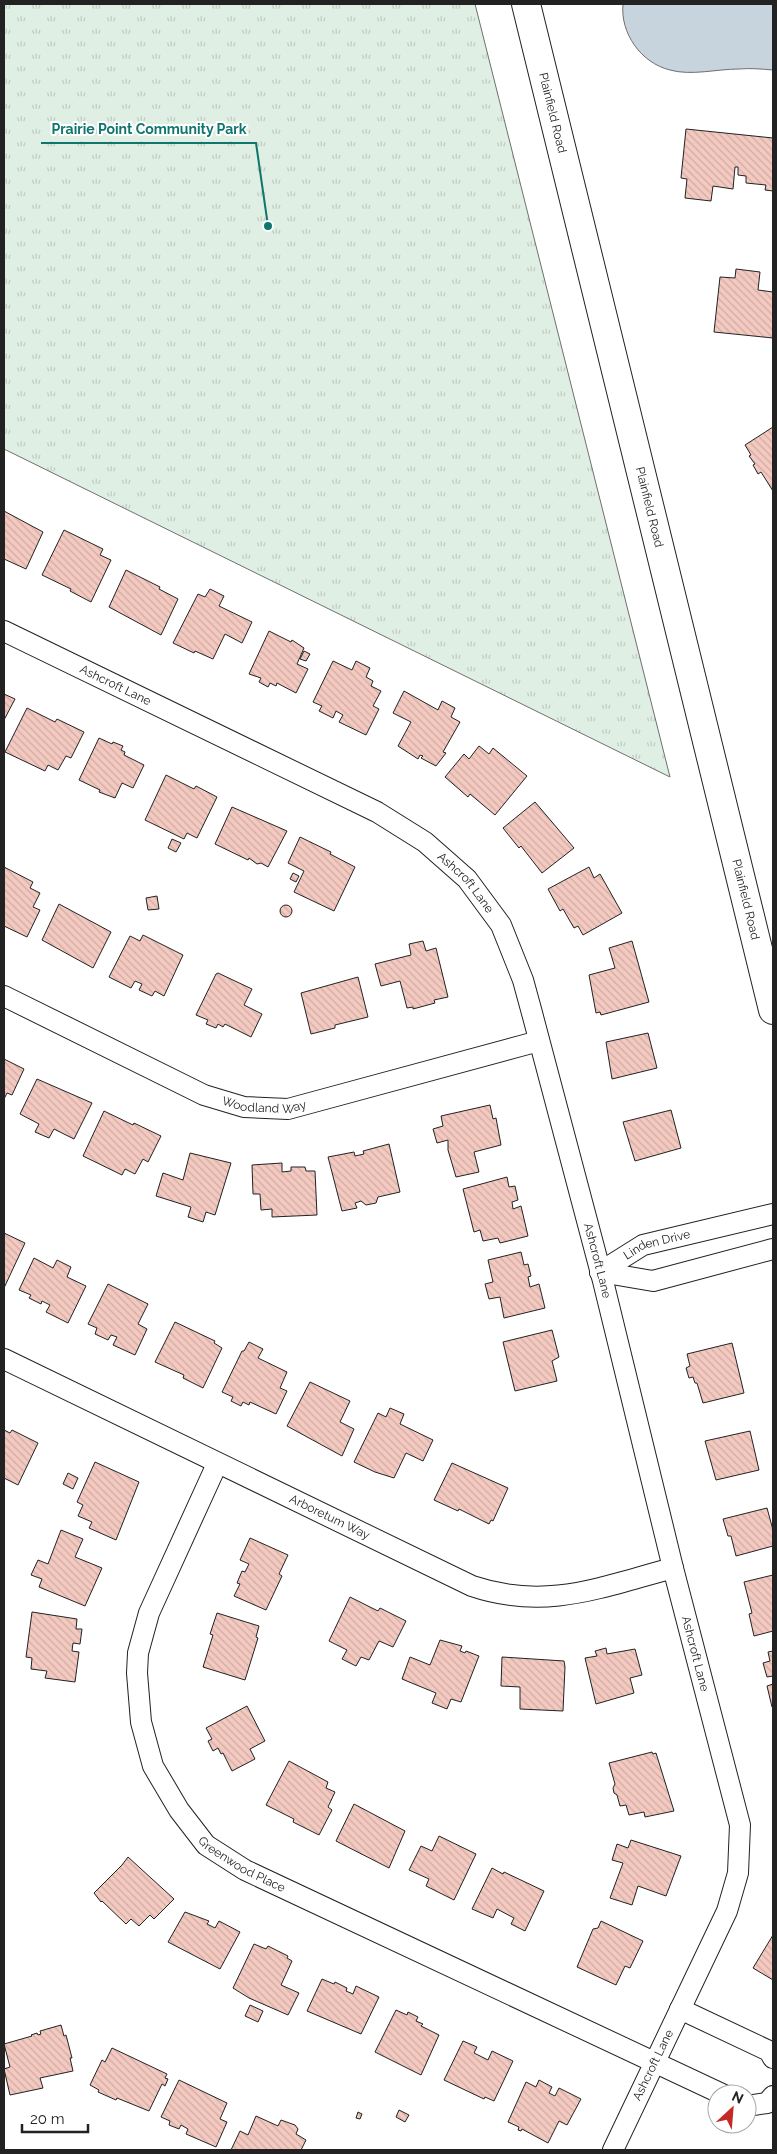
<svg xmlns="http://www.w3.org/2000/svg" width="777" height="2154" font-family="Raleway,sans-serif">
<defs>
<pattern id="park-tufts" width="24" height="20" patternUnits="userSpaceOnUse" patternTransform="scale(1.25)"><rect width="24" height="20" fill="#e0efe3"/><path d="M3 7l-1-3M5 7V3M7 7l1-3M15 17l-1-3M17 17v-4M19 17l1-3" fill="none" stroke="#c0cdc2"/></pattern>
<pattern id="building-back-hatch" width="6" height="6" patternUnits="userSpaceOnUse" patternTransform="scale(1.25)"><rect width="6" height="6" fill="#f3c9c0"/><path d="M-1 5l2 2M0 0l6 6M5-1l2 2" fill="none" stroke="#d0aca5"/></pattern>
</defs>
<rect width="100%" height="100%" fill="#fff"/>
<polygon fill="url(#park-tufts)" stroke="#6f6f6f" points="4,4 475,4 670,777 4,449"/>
<path fill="#c7d3dd" stroke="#6f6f6f" d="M623,4H773V70C762,69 750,68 739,69C717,69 691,76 670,70C641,63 620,33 623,4Z"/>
<g fill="url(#building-back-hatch)" stroke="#222">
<polygon points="686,129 773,138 773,191 765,190 766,185 746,183 746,176 738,175 738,167 735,167 733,189 713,186 711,201 685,198 687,179 681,178"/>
<polygon points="736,269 760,272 758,290 773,292 773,338 714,332 720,277 735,278"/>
<polygon points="773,427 773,491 761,472 758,474 753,465 755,464 749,456 751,455 745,445"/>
<polygon points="4,511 43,532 26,569 4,559"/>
<polygon points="64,530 103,549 100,555 111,560 91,602 70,591 71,589 42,575"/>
<polygon points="126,570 160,587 159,589 178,599 161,635 109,607"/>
<polygon points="210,589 224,596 219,606 252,622 242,643 225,634 213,659 195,651 194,653 173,643 198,594 205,597"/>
<polygon points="269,631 291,642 292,640 304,648 297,664 308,669 296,693 277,683 276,686 270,683 268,687 259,682 261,678 249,674"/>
<polygon points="304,651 310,654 306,661 300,659"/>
<polygon points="333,661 352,670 356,661 370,668 366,677 373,681 371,686 381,691 373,706 379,709 366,735 339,722 343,715 336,711 333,718 319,711 322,706 313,702"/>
<polygon points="404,691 438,710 442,701 455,708 451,717 460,722 443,752 446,753 436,766 421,758 423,756 420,755 418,759 398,746 411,722 393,713"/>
<polygon points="4,694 15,699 4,720"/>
<polygon points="27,708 55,722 57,719 84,732 71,758 66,756 58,770 48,765 45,771 5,752"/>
<polygon points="99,738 112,744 113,742 123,746 121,750 125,752 124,755 144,765 133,788 122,783 115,798 99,792 100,790 79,780"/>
<polygon points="479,746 489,754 493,748 527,776 495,815 470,794 468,797 445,777 464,754 469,759"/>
<polygon points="166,775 194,789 196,786 217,797 197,838 187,833 184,839 145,820"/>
<polygon points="535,802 574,848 542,873 521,846 519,848 503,828"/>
<polygon points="232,807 287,831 268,867 261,863 257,864 249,858 248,860 215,844"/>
<polygon points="300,837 331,852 330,854 355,867 334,911 294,892 304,871 288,863"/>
<polygon points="172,839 181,843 176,852 168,848"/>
<polygon points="4,867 33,882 30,888 40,893 33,907 40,910 27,937 4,926"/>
<polygon points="589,867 594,878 600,874 622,913 583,935 578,926 574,928 563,909 560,911 548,889"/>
<polygon points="293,873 299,876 296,882 290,879"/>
<polygon points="157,896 159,909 148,910 146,898"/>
<polygon points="59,904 111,932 93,968 42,940"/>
<circle cx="286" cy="911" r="6"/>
<polygon points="143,935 183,955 164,996 155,991 152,996 139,990 142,984 135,981 131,988 109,977 130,936 140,941"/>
<polygon points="423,941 426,951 436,948 448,997 434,1000 435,1003 413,1009 413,1007 407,1008 400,981 381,986 375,964 411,955 409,944"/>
<polygon points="632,941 649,1002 601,1015 600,1012 596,1013 589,975 615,968 609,948"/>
<polygon points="218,973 252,989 244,1005 262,1014 251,1037 225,1024 223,1027 218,1024 216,1028 206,1024 208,1020 196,1015 216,974"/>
<polygon points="358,977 368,1017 335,1025 335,1028 311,1034 301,993"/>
<polygon points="648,1033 657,1068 612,1079 606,1042"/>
<polygon points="4,1059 24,1069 12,1095 7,1093 4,1099"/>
<polygon points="37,1079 92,1103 74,1139 54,1129 49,1138 35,1132 39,1124 20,1114"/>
<polygon points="490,1105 493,1119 496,1118 501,1145 474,1152 479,1172 456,1177 448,1150 448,1140 437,1143 433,1129 443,1126 441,1116"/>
<polygon points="671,1110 681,1148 635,1161 623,1122"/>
<polygon points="104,1111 133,1125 134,1123 161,1136 148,1162 143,1159 135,1174 125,1169 122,1175 83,1156"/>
<polygon points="389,1144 400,1192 378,1197 376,1203 366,1205 361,1201 355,1203 357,1208 342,1211 328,1157 354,1152 355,1156 364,1154 363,1151"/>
<polygon points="190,1153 231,1163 215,1215 206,1212 203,1222 188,1217 191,1207 156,1196 163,1173 183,1180"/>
<polygon points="282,1163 282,1172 291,1171 291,1167 305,1167 306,1171 315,1171 317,1215 272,1217 272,1209 261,1210 260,1194 253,1194 252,1165"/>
<polygon points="507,1177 509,1187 515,1186 518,1200 512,1202 513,1209 521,1206 528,1236 500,1243 498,1238 483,1241 480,1230 474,1232 463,1189"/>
<polygon points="4,1233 25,1243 4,1288"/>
<polygon points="521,1252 524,1265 528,1264 531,1276 528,1277 530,1287 539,1284 545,1308 504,1318 500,1297 489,1299 485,1284 493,1282 488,1260"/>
<polygon points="34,1258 53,1268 57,1260 71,1267 67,1277 86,1286 68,1323 46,1312 50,1305 42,1301 41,1304 29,1298 31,1295 19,1290"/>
<polygon points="108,1284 148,1304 138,1324 147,1329 135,1355 113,1345 117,1337 111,1335 108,1340 95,1334 97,1328 88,1324"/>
<polygon points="175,1322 215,1341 214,1343 222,1348 203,1388 183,1378 184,1375 155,1362"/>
<polygon points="552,1330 559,1357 552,1361 557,1381 515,1391 503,1342"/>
<polygon points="249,1342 263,1349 258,1358 287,1372 280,1388 287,1391 276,1414 250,1402 249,1405 243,1402 241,1406 231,1401 233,1397 222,1392 242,1351 244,1351"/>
<polygon points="732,1343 744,1393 703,1403 697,1383 695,1383 693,1377 689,1378 686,1368 690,1366 687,1354"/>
<polygon points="310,1382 350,1401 340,1422 354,1429 342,1456 287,1426"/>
<polygon points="390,1408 404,1414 400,1424 433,1440 423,1461 406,1453 394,1478 375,1472 354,1462 378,1413 386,1417"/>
<polygon points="4,1430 10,1433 12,1430 38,1443 18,1485 4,1478"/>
<polygon points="750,1431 759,1470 716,1480 705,1441"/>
<polygon points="95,1462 139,1482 116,1540 89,1528 92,1522 78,1516 83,1505 77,1502"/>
<polygon points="452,1463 508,1488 493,1521 491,1520 489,1524 459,1509 458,1511 434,1500"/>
<polygon points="68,1473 78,1478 73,1489 63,1484"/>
<polygon points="767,1508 773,1530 773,1546 736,1556 731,1536 728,1536 723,1519"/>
<polygon points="61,1530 83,1539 75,1557 102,1568 85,1606 39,1587 42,1579 31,1575 38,1560 48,1564"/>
<polygon points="250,1538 288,1555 279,1574 282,1576 266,1610 234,1596 240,1584 237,1583 242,1571 245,1572 249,1564 240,1560"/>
<polygon points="773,1575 773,1631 754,1636 749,1614 752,1613 744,1582"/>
<polygon points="350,1597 378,1611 380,1608 406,1621 393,1647 379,1641 369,1660 361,1657 356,1666 342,1659 347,1650 329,1641"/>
<polygon points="32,1612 77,1619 76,1629 82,1629 80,1644 73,1643 72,1651 79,1652 75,1682 45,1678 47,1671 31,1669 32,1658 26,1657"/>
<polygon points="217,1613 259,1626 256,1637 258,1638 245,1680 203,1667 213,1635 210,1634"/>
<polygon points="440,1640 462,1646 460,1651 465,1653 466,1651 479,1656 461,1702 451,1699 447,1709 432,1703 436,1693 402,1679 410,1657 430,1665"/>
<polygon points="606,1648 607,1654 635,1649 642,1675 630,1678 634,1693 596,1704 585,1658 597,1656 595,1651"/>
<polygon points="773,1651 773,1676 767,1677 763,1663 770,1661 768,1652"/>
<polygon points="502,1657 564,1661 565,1667 563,1711 520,1709 520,1687 501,1686"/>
<polygon points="773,1684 773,1707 772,1707 767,1686"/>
<polygon points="247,1706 265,1741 250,1749 255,1759 232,1771 223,1753 221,1754 218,1748 213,1751 208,1741 212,1739 206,1728"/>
<polygon points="652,1752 653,1754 656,1753 674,1811 645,1817 644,1812 629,1815 626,1805 620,1806 617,1795 614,1793 613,1788 615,1784 609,1763"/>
<polygon points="289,1761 328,1782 326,1788 335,1792 328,1807 332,1810 319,1835 293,1822 294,1819 266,1805"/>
<polygon points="354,1804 405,1831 389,1868 336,1841"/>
<polygon points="439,1836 476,1854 454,1900 426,1886 429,1879 409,1870 421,1846 432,1851"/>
<polygon points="631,1840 681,1856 666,1896 638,1886 632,1905 610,1898 623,1863 612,1860 617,1844 628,1848"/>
<polygon points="128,1857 174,1899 154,1919 150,1915 139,1926 131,1919 126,1924 102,1901 101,1902 94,1893 122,1865"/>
<polygon points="492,1868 503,1874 504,1872 544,1891 525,1931 511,1924 514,1918 497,1909 493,1918 472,1909"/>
<polygon points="185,1912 209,1921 207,1924 215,1928 219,1921 240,1932 220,1969 168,1942"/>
<polygon points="601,1921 643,1941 630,1968 625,1966 616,1985 577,1967 593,1929 598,1928"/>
<polygon points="773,1935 773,1980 753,1968"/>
<polygon points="254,1944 266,1949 268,1946 288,1956 287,1958 292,1961 281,1985 299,1993 288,2015 249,1998 233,1988"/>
<polygon points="322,1979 334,1984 335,1982 347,1988 346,1991 353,1994 356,1986 379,1997 361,2034 307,2011"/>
<polygon points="250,2005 263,2011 258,2022 245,2016"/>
<polygon points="396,2010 407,2015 408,2012 418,2017 416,2021 423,2024 421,2026 439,2035 421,2075 375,2052"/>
<polygon points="61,2025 64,2036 66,2035 72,2058 70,2058 73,2071 40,2078 43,2088 10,2095 4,2069 10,2067 4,2044 32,2036 31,2035 37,2033 38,2035 41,2034 40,2031"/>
<polygon points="463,2041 477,2047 474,2053 488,2060 492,2051 513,2061 494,2101 485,2097 484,2099 444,2080"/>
<polygon points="112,2048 167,2074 165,2078 168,2079 165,2086 162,2084 149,2111 117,2098 116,2100 98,2092 99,2090 90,2085 102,2060 105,2062"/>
<polygon points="179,2080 227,2103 220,2119 227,2122 216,2147 186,2134 188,2129 181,2125 179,2129 169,2125 170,2121 161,2117"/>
<polygon points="539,2080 552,2087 549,2093 555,2096 559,2088 581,2099 567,2125 559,2121 548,2143 522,2129 521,2131 518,2130 519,2127 508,2122 526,2082 536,2087"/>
<polygon points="399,2110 409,2115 405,2122 396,2117"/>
<polygon points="358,2112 362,2114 360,2119 356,2118"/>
<polygon points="256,2116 278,2126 281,2120 295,2125 298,2129 296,2134 306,2140 301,2150 231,2150 240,2131 248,2135"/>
</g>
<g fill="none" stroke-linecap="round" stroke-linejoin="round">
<g stroke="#222" stroke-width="22">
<g id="street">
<path id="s1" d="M4,631L377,812L425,842L467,879L501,925L523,980L532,1013L603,1281L673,1568L740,1825L738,1873L727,1911L613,2150"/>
<path id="s2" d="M4,996L204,1095L244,1107L288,1109L539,1041"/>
<path id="s3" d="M600,1272L643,1245L773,1214"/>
<polyline points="600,1272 653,1281 773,1249"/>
<path id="s4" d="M4,1359L472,1586C546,1611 601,1587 673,1568"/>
<path id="s5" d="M217,1464L149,1613L138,1653L137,1673L141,1722L153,1766L179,1810L206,1845L245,1870L722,2094"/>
<polyline points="680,2009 769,2051 773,2058"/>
<polyline points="747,2106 767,2103 773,2096"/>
</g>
</g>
<g stroke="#222" stroke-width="30">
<g id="secondary">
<path id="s6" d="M526,4L773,1010"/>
</g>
</g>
<use href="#street" stroke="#fff" stroke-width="20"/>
<use href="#secondary" stroke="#fff" stroke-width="28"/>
</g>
<g text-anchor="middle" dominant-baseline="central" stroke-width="4" stroke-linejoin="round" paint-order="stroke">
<g font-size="12" fill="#222" stroke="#fff">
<text stroke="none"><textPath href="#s6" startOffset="112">Plainfield Road</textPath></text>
<text stroke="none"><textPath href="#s6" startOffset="518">Plainfield Road</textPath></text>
<text stroke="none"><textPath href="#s1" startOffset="124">Ashcroft Lane</textPath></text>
<text stroke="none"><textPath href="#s1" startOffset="529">Ashcroft Lane</textPath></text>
<text stroke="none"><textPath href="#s6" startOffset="922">Plainfield Road</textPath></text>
<text stroke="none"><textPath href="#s2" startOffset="285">Woodland Way</textPath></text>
<text stroke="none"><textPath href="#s3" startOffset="64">Linden Drive</textPath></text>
<text stroke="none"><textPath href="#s1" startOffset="934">Ashcroft Lane</textPath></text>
<text stroke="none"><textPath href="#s4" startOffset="362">Arboretum Way</textPath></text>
<text stroke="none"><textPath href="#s1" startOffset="1339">Ashcroft Lane</textPath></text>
<text stroke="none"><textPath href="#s5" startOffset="456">Greenwood Place</textPath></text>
<text transform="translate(653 2065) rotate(-64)">Ashcroft Lane</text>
</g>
</g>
<path fill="none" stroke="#0f766e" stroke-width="2" d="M268 226L256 143H41"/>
<circle fill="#0f766e" stroke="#fff" stroke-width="2" cx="268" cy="226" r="5"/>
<g font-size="14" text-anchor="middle" font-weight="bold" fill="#0f766e" stroke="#fff" stroke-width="4" stroke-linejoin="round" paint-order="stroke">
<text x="149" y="134">Prairie Point Community Park</text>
</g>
<rect width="777" height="2154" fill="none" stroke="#222222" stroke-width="10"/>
<g transform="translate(732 2109) rotate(26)"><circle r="24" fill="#ffffff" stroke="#a7a7a7"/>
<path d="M0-4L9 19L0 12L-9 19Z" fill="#c62828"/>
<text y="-8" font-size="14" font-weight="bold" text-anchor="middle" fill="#222222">N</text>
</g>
<path d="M22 2124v8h66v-8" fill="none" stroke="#222222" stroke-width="2.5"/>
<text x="30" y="2124" font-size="15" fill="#222222" stroke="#ffffff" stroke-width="4" paint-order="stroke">20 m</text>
</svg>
